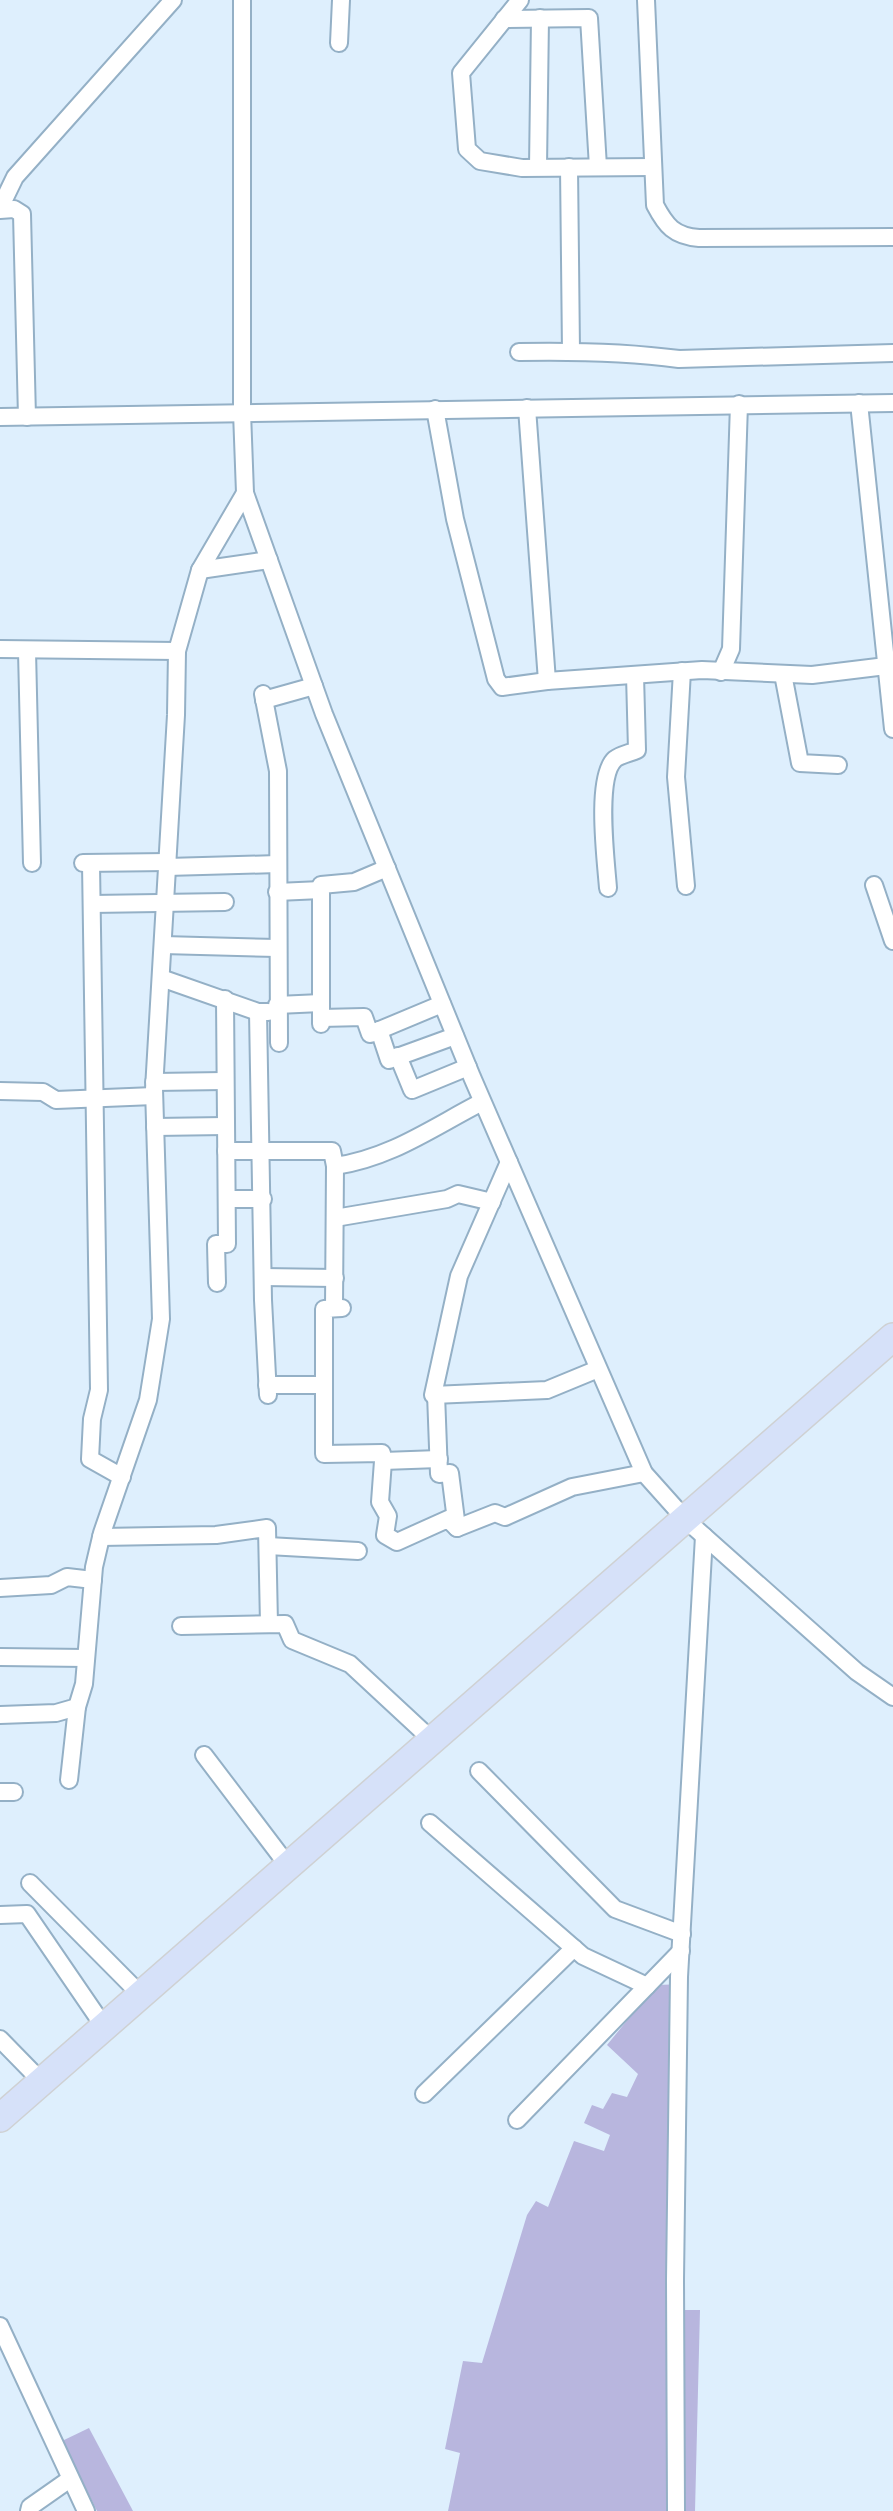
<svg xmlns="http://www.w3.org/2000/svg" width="893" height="2511" font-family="'PT Sans Narrow',sans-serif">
<rect width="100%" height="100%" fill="#deeffd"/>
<g fill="#b8b6de">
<polygon points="687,1984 681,2310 700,2310 695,2511 448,2511 460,2453 445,2449 463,2361 482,2363 527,2215 536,2201 548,2207 574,2141 604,2151 610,2135 584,2123 592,2105 603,2109 612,2093 627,2097 638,2074 607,2045 656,1985"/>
<polygon points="89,2428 133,2511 97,2511 62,2441"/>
</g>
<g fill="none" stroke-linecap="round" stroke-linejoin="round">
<g stroke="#94b0c6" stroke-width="20">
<g id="street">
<polyline points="242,0 242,412 245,493 324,714 472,1077 644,1473 686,1520 857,1672 893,1697"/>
<polyline points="520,0 461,73 467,149 480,161 522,168 653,167"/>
<path d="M646,0L655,205C666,226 674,236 699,238L893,237"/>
<polyline points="504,19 589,18 598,167"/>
<polyline points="339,43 341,0"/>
<polyline points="538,167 540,18"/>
<polyline points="569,167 571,351"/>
<polyline points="0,208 15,177 173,0"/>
<polyline points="0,210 14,209 22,214 27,417"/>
<path d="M519,352C573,351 626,352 679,359L893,353"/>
<polyline points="859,403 893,729"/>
<polyline points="527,408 547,681"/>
<polyline points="435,409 455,519 496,679 502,687 547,681 702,670 812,675 886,666"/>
<polyline points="0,417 893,403"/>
<polyline points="200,570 269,560"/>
<polyline points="0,649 177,651"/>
<polyline points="27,651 32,863"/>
<polyline points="682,671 676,777 686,886"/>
<polyline points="721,672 731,649 739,404"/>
<polyline points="783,674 800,763 838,765"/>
<polyline points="263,694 278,771 279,1043"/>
<polyline points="264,700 314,686"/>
<polyline points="83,863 168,862"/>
<polyline points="91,864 99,1390 92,1419 90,1459 122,1477"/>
<polyline points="167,867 278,864"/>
<polyline points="874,885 893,941"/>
<path d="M608,888C606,861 595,777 615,759C620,755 630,753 637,750L635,675"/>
<polyline points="277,892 321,890"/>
<polyline points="92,904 225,902"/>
<polyline points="163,945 277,948"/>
<polyline points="161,978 258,1012 268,1012"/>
<polyline points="277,1005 321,1003"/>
<polyline points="258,1012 263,1300 268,1395"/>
<polyline points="321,1018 364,1017 370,1034 442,1004"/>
<polyline points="321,1024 321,885 354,882 387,868"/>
<polyline points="379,1030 389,1060 455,1036"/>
<polyline points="398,1056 412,1090 468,1067"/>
<polyline points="154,1082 224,1081"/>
<polyline points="0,1091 43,1092 56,1100 154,1096"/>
<polyline points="155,1127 225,1126"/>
<polyline points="226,1151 332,1151 335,1166 334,1308"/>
<polyline points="509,1162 459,1276 433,1395 547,1390 598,1369"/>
<path d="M335,1166C391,1158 433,1127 482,1102"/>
<polyline points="227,1199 263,1199"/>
<polyline points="335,1218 447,1199 458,1194 492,1202"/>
<polyline points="263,1277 335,1278"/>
<polyline points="217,1283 216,1244 227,1244 225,999"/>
<polyline points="342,1308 324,1309 324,1454 382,1453 383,1461 439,1459"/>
<polyline points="267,1385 323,1385"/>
<polyline points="436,1394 439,1474 450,1473 457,1528"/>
<polyline points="383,1461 380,1502 388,1516 385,1535 397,1542 448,1519 457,1528 495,1513 505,1517 572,1487 644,1473"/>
<polyline points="101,1537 216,1535 267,1528 269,1624"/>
<polyline points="268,1546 358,1551"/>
<polyline points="0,1588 51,1585 67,1577 93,1580"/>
<polyline points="181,1626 285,1624 292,1640 350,1664 433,1741"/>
<polyline points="0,1657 86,1658"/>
<polyline points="0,1715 56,1713 77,1707 84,1684 94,1567 102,1533 148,1400 161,1319 154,1089 176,715 177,651 200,570 245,493"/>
<polyline points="204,1755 289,1867"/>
<polyline points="479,1771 615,1909 682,1934"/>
<polyline points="69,1780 77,1707"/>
<polyline points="0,1792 14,1792"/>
<polyline points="430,1823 583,1956 647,1986"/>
<polyline points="30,1883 142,1996"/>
<polyline points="0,1915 27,1914 105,2028"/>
<polyline points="0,2039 42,2082"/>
<polyline points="424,2094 574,1948"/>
<polyline points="517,2120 681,1951"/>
<polyline points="0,2326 86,2511"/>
<polyline points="29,2511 30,2507 70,2479"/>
<polyline points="676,2511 675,2280 679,1977 704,1536"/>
</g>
</g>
<g stroke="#cfd1d3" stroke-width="30">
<polyline id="primary" points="0,2118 893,1337"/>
</g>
<use href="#street" stroke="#fff" stroke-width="16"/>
<use href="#primary" stroke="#d6e1f9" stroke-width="27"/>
</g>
</svg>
